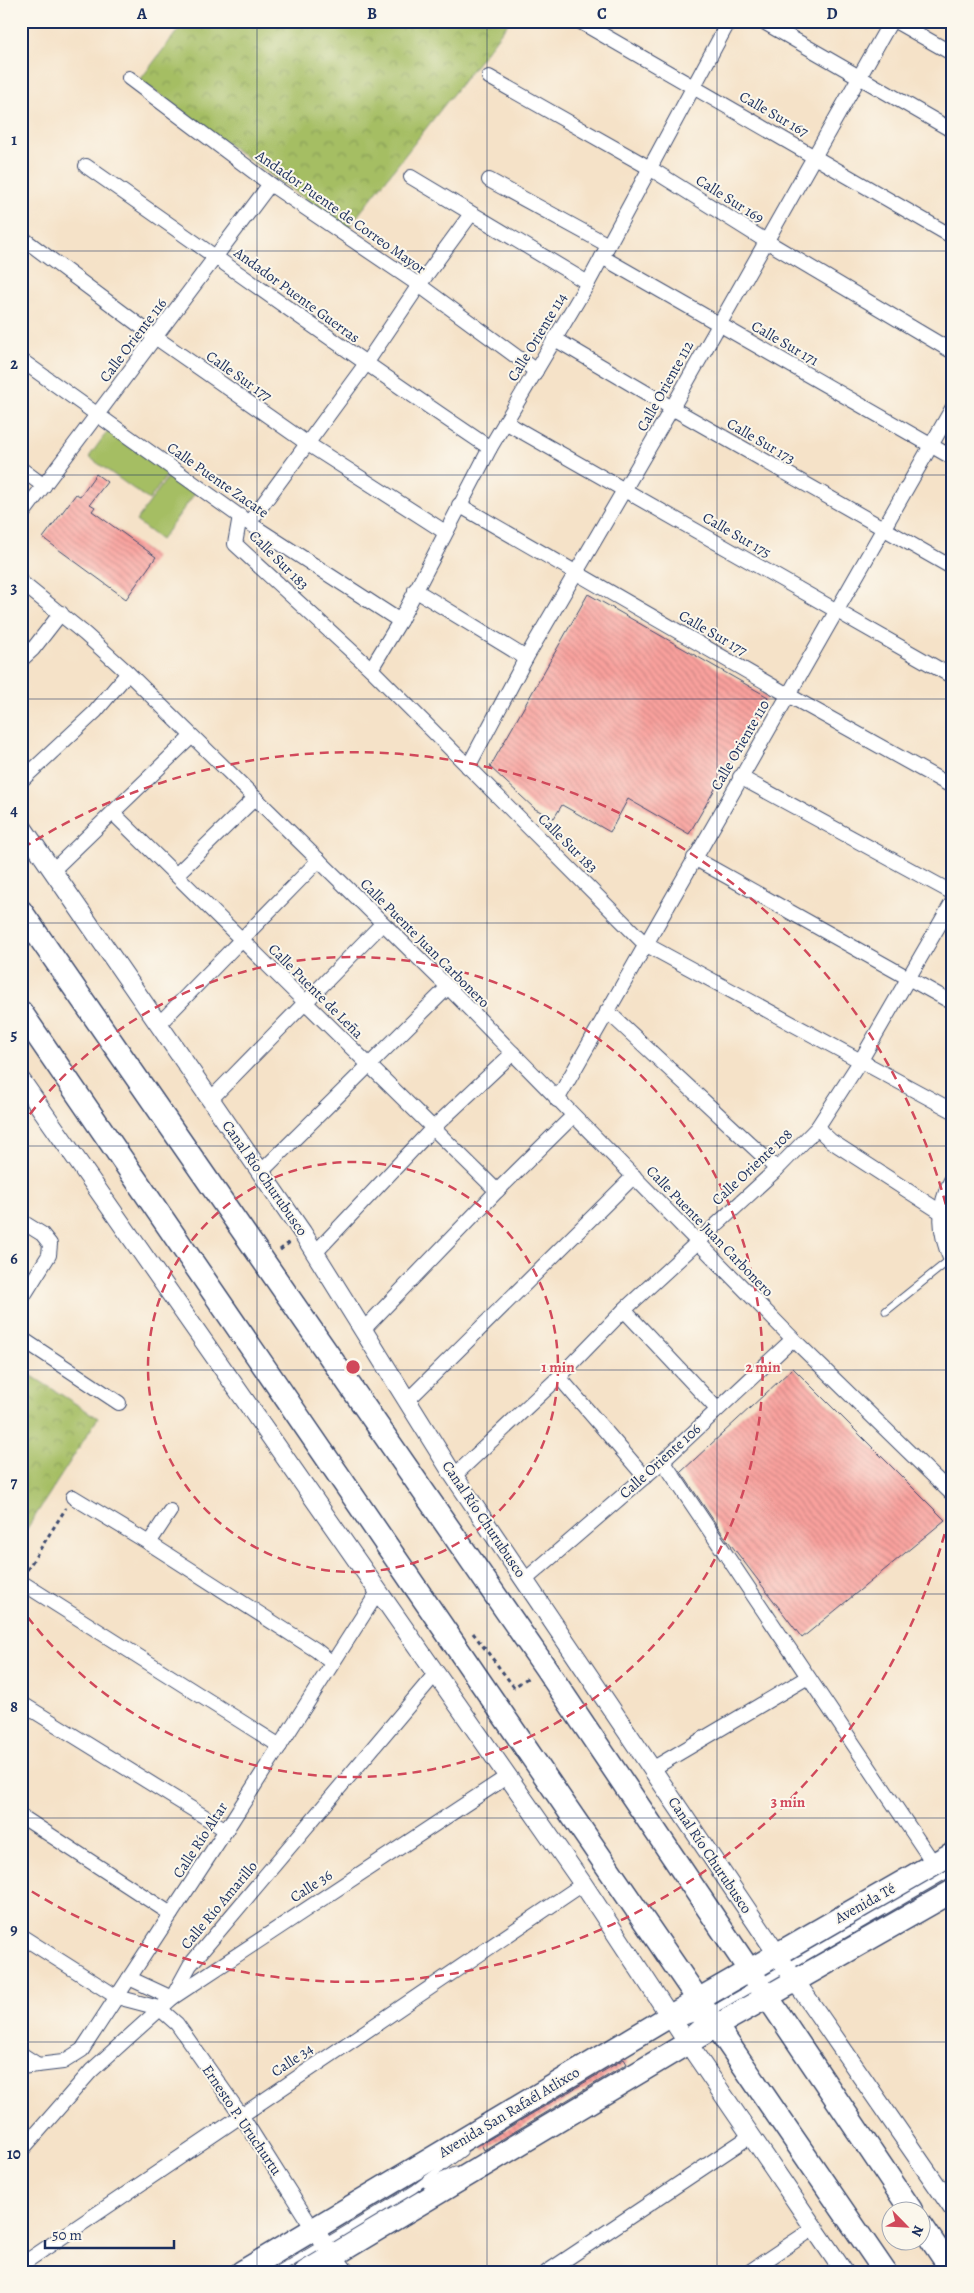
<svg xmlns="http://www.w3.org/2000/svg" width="974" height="2293" font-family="Alegreya,serif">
<defs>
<pattern id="park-crowns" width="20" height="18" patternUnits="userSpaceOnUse" patternTransform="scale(1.25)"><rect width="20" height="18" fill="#a5be64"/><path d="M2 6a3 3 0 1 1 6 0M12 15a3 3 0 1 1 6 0" fill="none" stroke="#869b56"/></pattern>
<pattern id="building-back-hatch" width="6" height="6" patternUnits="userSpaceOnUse" patternTransform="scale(1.25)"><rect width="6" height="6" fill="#faa19d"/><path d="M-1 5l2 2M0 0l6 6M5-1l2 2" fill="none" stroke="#ca8483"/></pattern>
</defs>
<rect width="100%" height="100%" fill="#fbf7ec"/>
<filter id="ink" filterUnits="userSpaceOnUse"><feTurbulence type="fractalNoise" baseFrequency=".02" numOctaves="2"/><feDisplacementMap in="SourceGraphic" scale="10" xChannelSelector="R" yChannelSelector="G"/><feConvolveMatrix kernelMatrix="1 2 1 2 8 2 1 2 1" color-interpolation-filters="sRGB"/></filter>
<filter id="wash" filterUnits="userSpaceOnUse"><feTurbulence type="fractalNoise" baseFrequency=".0096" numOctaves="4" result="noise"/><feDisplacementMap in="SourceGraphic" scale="20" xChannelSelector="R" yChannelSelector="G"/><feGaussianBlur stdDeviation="1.12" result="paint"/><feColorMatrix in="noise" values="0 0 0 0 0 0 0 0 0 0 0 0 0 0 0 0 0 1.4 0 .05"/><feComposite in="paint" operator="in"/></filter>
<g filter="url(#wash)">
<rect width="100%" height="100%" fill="#f5e2c8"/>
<g fill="url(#park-crowns)" stroke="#607661">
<polygon points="185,21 510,21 348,228 275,178 140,80"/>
<polygon points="21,1369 98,1418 21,1538"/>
</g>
<g fill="#a5be64" stroke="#607661">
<polygon points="112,425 172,468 149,500 89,457"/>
<polygon points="173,470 198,489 161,540 136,521"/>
</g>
<g id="blocks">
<g fill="url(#building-back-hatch)">
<polygon points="96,474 107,482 90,504 95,507 92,511 156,557 126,599 43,538 76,494 80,496"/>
<polygon points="588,594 768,697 689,834 628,799 610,832 562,805 554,818 535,809 490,767"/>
<polygon points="793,1368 945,1520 802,1638 722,1533 681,1472"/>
<polygon points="624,2059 627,2064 484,2150 481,2144"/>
</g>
</g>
</g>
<g filter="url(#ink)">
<use href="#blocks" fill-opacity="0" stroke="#3c4a6e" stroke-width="1"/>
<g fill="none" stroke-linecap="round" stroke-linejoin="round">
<g stroke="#3c4a6e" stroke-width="9">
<g id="service">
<polyline points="886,1311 952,1258"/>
<polyline points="676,2024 708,2013 953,1871"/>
<polyline points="687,2032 705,2016"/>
<polyline points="426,2184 455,2171"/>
<polyline points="276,2272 414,2189 463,2152"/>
</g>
</g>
<g stroke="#3c4a6e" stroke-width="16">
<g id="minor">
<polyline points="579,21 953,237"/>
<polyline points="762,21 953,131"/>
<polyline points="895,21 953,54"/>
<polyline points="489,77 648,167 766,241 953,352"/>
<polyline points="129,78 270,184 419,285 536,371"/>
<path d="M86,166C221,260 354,357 490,448"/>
<polyline points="411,177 588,283"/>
<polyline points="489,180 608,245"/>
<polyline points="21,237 155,337 308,444 445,532"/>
<polyline points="602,257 953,458"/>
<polyline points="555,339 672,408 953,568"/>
<polyline points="21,360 249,523 400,621"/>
<polyline points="505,422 953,677"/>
<polyline points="21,469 44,486"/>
<polyline points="459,505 788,695 953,787"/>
<polyline points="21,516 270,184"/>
<polyline points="240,516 235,544 371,669 645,944 953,1111"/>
<polyline points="249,523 365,365 419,285 471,214"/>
<polyline points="21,582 85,634 128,673 448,987 793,1339 953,1495"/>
<polyline points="415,590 526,658"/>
<polyline points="21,660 33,649 61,613"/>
<polyline points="371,669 400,621 490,448 588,283 729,21"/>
<polyline points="468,767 526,658 672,408 891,21"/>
<polyline points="740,777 953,893"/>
<polyline points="21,781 95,712 128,673"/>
<polyline points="113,813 497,1191"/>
<polyline points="694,858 953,1003"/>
<polyline points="52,871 191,737"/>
<polyline points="177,874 255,798"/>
<polyline points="607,1011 777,1169"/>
<polyline points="158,1025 319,860"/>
<polyline points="210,1100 382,924"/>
<polyline points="557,1100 953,407"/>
<polyline points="817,1128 831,1141 953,1220"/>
<polyline points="261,1172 448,987"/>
<polyline points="21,1221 42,1234 50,1244 49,1255 21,1300"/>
<polyline points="315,1253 432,1129 513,1053"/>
<polyline points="624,1310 717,1409"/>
<polyline points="364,1329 497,1191 573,1116"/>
<polyline points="21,1338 119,1403"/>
<polyline points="559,1377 645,1477"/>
<polyline points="408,1400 634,1176"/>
<polyline points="663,1461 934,1864"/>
<polyline points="454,1476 559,1377 624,1310 777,1169 817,1128 861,1060 953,901"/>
<polyline points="73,1497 149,1543 316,1650 332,1663"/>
<polyline points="149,1543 170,1511"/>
<polyline points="525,1580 663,1461 793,1339"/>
<polyline points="21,1582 280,1746"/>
<polyline points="21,1703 226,1830"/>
<polyline points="652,1769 808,1677"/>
<polyline points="21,1816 171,1914"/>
<polyline points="21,1936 117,1997 159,2008 177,2024 241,2115 313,2229"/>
<polyline points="129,1978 172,1998 508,1776"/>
<polyline points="21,2054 38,2065"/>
<polyline points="21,2067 63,2062 82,2050 226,1830 378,1592"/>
<polyline points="21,2151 91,2071 172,1998 190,1965 436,1673"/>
<polyline points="21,2265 583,1884"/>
<polyline points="547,2272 752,2135"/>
<polyline points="749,2272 814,2228"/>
</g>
</g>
<g stroke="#3c4a6e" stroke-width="20">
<g id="tertiary">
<polyline points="21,825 302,1232 454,1476 796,1982 953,2209"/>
<polyline points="21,1080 583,1884 683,2036 844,2272"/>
<path d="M953,1181C939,1206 941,1234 953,1260"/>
<polyline points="313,2229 345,2272"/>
</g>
</g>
<g stroke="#3c4a6e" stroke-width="25">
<g id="primary">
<polyline points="21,911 545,1667 911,2210"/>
<polyline points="21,1012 885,2272"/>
<polyline points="922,2226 953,2272"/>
<polyline points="242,2272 670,2016 953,1853"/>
<polyline points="306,2272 716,2026 953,1891"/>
</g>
</g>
<g stroke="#3c4a6e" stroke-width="3" stroke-dasharray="4 4" stroke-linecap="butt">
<polyline points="280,1250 290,1242"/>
<polyline points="27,1570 66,1508"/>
<polyline points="473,1633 514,1687 529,1677"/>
</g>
<use href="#service" stroke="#fff" stroke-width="7"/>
<use href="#minor" stroke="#fff" stroke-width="14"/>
<use href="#tertiary" stroke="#fff" stroke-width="18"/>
<use href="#primary" stroke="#fff" stroke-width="22"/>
</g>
</g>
<path fill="none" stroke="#1b2f5e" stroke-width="1" stroke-opacity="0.55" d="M257,21V2272M487,21V2272M717,21V2272M21,251H953M21,475H953M21,699H953M21,923H953M21,1146H953M21,1370H953M21,1594H953M21,1818H953M21,2042H953"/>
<g fill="none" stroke="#d1495b" stroke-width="2.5" stroke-dasharray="9 6">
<circle cx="353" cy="1367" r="205"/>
<path d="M21 1126A410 410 0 1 1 21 1608"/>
<path d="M952 1505A615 615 0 0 1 23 1886M23 848A615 615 0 0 1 952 1229"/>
</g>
<g text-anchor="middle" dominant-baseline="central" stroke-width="4" stroke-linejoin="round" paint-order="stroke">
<g font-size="15" fill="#1b2f5e" stroke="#fbf7ec">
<text transform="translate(774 114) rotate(30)">Calle Sur 167</text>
<text transform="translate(730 199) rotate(32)">Calle Sur 169</text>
<text transform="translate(341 212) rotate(35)">Andador Puente de Correo Mayor</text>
<text transform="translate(297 295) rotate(36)">Andador Puente Guerras</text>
<text transform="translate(537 337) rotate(-59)">Calle Oriente 114</text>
<text transform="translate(133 340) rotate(-53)">Calle Oriente 116</text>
<text transform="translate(785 343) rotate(30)">Calle Sur 171</text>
<text transform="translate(239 376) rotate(35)">Calle Sur 177</text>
<text transform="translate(665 386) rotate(-61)">Calle Oriente 112</text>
<text transform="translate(761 441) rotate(30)">Calle Sur 173</text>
<text transform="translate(218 480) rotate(35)">Calle Puente Zacate</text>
<text transform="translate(737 535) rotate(30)">Calle Sur 175</text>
<text transform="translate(279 560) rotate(45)">Calle Sur 183</text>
<text transform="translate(713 633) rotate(30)">Calle Sur 177</text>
<text transform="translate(740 745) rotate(-60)">Calle Oriente 110</text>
<text transform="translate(568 843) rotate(45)">Calle Sur 183</text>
<text transform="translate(425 943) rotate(45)">Calle Puente Juan Carbonero</text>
<text transform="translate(316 991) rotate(45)">Calle Puente de Leña</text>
<text transform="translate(752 1167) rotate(-43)">Calle Oriente 108</text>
<text transform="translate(265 1178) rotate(55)">Canal Río Churubusco</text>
<text transform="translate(710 1231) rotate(46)">Calle Puente Juan Carbonero</text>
<text transform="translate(660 1461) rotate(-42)">Calle Oriente 106</text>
<text transform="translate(484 1519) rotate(56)">Canal Río Churubusco</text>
<text transform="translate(200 1840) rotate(-57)">Calle Río Altar</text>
<text transform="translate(710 1855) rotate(56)">Canal Río Churubusco</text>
<text transform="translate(311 1886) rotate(-33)">Calle 36</text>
<text transform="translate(865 1903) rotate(-29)">Avenida Té</text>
<text transform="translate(219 1905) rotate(-50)">Calle Río Amarillo</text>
<text transform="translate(292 2060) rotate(-34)">Calle 34</text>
<text transform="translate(509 2112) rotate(-31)">Avenida San Rafaél Atlixco</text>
<text transform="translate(242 2120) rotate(56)">Ernesto P. Uruchurtu</text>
</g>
</g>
<circle cx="353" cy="1367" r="8" fill="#d1495b" stroke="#fbf7ec" stroke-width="2.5"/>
<g font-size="15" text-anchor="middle" font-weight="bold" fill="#d1495b" stroke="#fbf7ec" stroke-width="4" stroke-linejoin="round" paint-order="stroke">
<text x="558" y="1372">1 min</text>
<text x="763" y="1372">2 min</text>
<text x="788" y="1807">3 min</text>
</g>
<rect width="974" height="2293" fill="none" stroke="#fbf7ec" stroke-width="55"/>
<g transform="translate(906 2226) rotate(114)"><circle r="24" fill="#fbf7ec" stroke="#a1a7b3"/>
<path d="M0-4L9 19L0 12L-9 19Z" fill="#d1495b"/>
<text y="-8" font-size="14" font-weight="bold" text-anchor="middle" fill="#1b2f5e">N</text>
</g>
<path d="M45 2240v8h129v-8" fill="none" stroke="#1b2f5e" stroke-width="2.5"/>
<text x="52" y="2240" font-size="15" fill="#1b2f5e" stroke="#fbf7ec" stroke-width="4" paint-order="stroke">50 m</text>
<rect x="28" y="28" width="918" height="2238" fill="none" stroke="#1b2f5e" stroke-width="2"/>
<g font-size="16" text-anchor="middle" font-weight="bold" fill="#1b2f5e">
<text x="142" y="19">A</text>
<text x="372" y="19">B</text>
<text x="602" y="19">C</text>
<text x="832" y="19">D</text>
<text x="14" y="145">1</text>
<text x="14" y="369">2</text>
<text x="14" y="593">3</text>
<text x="14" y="816">4</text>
<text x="14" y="1040">5</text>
<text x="14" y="1264">6</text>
<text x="14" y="1488">7</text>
<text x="14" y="1712">8</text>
<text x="14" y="1935">9</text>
<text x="14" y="2159">10</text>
</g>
</svg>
